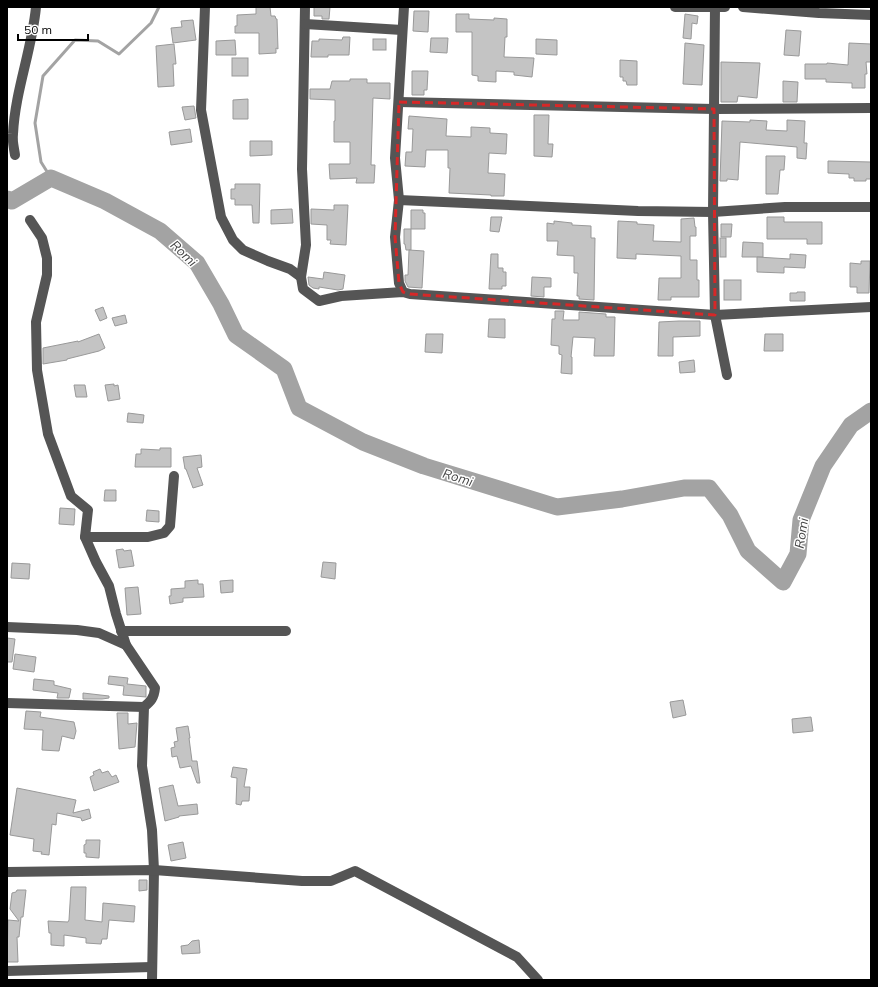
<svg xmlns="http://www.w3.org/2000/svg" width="878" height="987" font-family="Mulish,sans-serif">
<rect width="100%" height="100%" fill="#fff"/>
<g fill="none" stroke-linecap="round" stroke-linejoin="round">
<polyline stroke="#a3a3a3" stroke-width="3" points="51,178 41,162 35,123 43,76 75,40 98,41 119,54 151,23 159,7"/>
<polyline stroke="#a3a3a3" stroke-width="17" points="7,199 12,201 51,178 105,201 160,231 197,263 221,304 236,335 284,369 299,408 363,442 424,466 557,507 622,499 684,488 709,488 730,515 748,551 783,582 798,554 801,520 823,466 851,425 871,411"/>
</g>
<g fill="#c4c4c4" stroke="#999">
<polygon points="256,7 270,7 271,16 275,16 276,19 277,19 278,49 276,48 276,53 259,54 259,33 235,33 235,26 237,26 237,15 256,14"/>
<polygon points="314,7 330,7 329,19 322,19 322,16 314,16"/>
<polygon points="414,11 429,11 428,32 413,31"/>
<polygon points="456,14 469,14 469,19 494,20 494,18 507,19 507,37 505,37 504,57 534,58 532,77 514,75 514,72 496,71 496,82 478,81 478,76 472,75 472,32 456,32"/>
<polygon points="685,14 698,16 697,24 692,23 691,39 683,38"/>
<polygon points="193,20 196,40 173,43 171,28 182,27 181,21"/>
<polygon points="786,30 801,31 799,56 784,55"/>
<polygon points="343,37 350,37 349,55 328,55 328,57 311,57 312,41 319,41 319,39 342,40"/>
<polygon points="431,38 448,38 447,53 430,52"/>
<rect x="373" y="39" width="13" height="11"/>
<polygon points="536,39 557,40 557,55 536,54"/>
<polygon points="235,40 236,55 216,55 216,41"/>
<polygon points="685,43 704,45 702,85 683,84"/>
<polygon points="849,43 871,44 871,62 866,62 867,74 865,74 865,88 852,88 852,83 826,82 826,79 805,79 805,64 827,64 827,63 848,65"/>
<polygon points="174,44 176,64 173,64 174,86 158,87 156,46"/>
<rect x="232" y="58" width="16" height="18"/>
<polygon points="620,60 637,61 637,85 627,85 626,81 623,81 623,77 620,77"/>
<polygon points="721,62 760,63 757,98 738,96 737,102 721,102"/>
<polygon points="412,71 428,71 427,90 424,90 424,95 412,95"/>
<polygon points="350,79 367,79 367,83 390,83 390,99 373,98 371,165 375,165 374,183 356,183 357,178 330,179 329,164 350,164 350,142 334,142 334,121 335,121 335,100 310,99 310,89 330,89 332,81 350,81"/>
<polygon points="783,81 798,82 797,102 783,102"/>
<polygon points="248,99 248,119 233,119 233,100"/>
<polygon points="194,106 196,118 185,120 182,107"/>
<polygon points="534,115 549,115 548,144 553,144 552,157 534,156"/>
<polygon points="409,116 447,119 446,136 471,137 471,127 490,128 490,133 507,134 506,154 489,153 488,173 505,174 504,196 491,196 491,195 449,193 450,168 448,168 448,150 426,150 425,167 405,166 406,152 412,152 413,129 408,129"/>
<polygon points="750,120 767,121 766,130 787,131 787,120 805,121 804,143 807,143 806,159 797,158 797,147 740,142 738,180 727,179 727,181 720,181 722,121 750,122"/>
<polygon points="190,129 192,142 171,145 169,132"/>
<polygon points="250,141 272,141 272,155 250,156"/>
<polygon points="766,156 785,156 784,170 780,170 778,194 766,194"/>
<polygon points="828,161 871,162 871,179 866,179 866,181 854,181 854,178 849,178 849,174 828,173"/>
<polygon points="235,184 260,184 259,223 253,223 252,205 235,205 235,199 231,199 231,189 235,189"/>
<polygon points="334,205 348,205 346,245 330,244 331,240 327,240 327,225 311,224 311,209 334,210"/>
<polygon points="292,209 293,223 271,224 271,210"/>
<polygon points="411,210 423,210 423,213 425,213 425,229 411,229"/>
<polygon points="491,217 502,217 499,232 490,231"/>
<polygon points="767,217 784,217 784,222 822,222 822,244 807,244 807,239 767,239"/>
<polygon points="694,218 695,227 696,227 696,236 690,236 690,260 697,260 697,280 699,280 699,297 671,297 671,300 658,300 659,278 681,278 681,256 636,254 636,259 617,258 618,221 637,222 637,224 654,225 653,241 681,242 681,219"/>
<polygon points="554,221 572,223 572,225 591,226 591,238 595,238 594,300 579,299 579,296 577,296 578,273 574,273 574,256 557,255 558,241 547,241 547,223 554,224"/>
<polygon points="721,224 732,224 731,237 721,237"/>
<polygon points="404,229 411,229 411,250 406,250 405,244 404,244"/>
<rect x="720" y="238" width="6" height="19"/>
<polygon points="743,242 763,243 763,257 742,257"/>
<polygon points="409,250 424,251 422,288 408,287 405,281 405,275 408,275"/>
<polygon points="491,254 498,254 498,268 503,268 503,272 506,272 506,286 502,286 502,289 489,289"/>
<polygon points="790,254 806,255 805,268 784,267 784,273 757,272 757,257 790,259"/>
<polygon points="861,261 870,261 869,293 857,293 857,287 850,287 850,263 861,264"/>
<polygon points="324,272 345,275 343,289 338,290 319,287 319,289 313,288 309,285 308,277 323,279"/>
<polygon points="532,277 551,278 551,287 544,287 544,297 531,296"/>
<rect x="724" y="280" width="17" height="20"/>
<polygon points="797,292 805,292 805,301 790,301 790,293 797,293"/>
<polygon points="103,307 107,318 100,321 95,310"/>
<polygon points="555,311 564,311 563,320 579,320 579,312 606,314 606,317 615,317 614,356 594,356 595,338 573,337 571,357 572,357 572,374 561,373 562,355 559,354 559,346 551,345 552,319 555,319"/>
<polygon points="125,315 127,323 115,326 112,318"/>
<polygon points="489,319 505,319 505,338 488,337"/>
<polygon points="679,321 700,321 700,336 673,337 673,356 658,356 659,322"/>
<polygon points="99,334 105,348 99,351 67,359 67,360 43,364 43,348 78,341 78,342"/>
<polygon points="426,334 443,334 442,353 425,352"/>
<polygon points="765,334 783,334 783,351 764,351"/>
<polygon points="694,360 695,372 680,373 679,362"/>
<polygon points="114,384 114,386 118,385 120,399 108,401 105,385"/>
<polygon points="74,385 85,385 87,397 76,397"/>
<polygon points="128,413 144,415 143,423 127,422"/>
<polygon points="160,448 171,448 171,467 135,467 136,454 141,454 141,449 160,450"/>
<polygon points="201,455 202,467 197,468 203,485 193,488 186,469 185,469 183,457"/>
<polygon points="105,490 116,490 116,501 104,501"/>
<polygon points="60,508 75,509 74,525 59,524"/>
<polygon points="147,510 159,511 159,522 146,521"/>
<polygon points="123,549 124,551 131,550 134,566 119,568 116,550"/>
<polygon points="323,562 336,563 335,579 321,577"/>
<polygon points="12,563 30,564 29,579 11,578"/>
<polygon points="198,580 198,584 203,584 204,597 183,598 183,602 170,604 169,596 171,596 171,589 185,588 185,581"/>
<polygon points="233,580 233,592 221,593 220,581"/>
<polygon points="138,587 141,614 127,615 125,588"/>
<polygon points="7,638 15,639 12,662 7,662"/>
<polygon points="15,654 36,657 34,672 13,669"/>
<polygon points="109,676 128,678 127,684 146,686 146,697 123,695 124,686 108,684"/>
<polygon points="34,679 54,681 54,685 71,689 69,698 57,698 58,693 33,690"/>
<polygon points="83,693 109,696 109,698 102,699 83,699"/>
<polygon points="683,700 686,715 673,718 670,702"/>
<polygon points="26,711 41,712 40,717 74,722 76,731 74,739 62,736 59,751 42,750 43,730 24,729"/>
<polygon points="117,713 128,713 128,724 137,723 135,747 119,749"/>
<polygon points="811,717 813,731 793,733 792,719"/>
<polygon points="188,726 190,738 189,738 192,761 197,761 200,783 197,783 191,766 180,768 177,756 172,757 171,748 175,747 174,742 178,741 176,728"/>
<polygon points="233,767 247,769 244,787 250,787 249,801 242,801 241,805 236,804 237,778 231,777"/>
<polygon points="100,769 102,773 108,771 112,777 116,775 119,782 94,791 90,777 94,775 93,772"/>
<polygon points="173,785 178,806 197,804 198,814 179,816 179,817 165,821 159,788"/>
<polygon points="17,788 76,800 73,813 89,809 91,818 82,821 81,818 57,813 56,825 52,824 49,855 41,854 42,852 33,851 34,839 10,835"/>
<polygon points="86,840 100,840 99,858 86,857 86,853 84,853 84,845 86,844"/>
<polygon points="183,842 186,858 171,861 168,845"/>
<polygon points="139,880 147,880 147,890 139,891"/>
<polygon points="71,887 86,887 85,920 102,922 103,903 135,906 134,922 109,920 107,939 102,939 101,944 86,943 86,938 64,935 64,946 51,945 51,933 49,933 48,921 68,922 69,920"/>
<polygon points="17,890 26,890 23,917 21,917 19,937 17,937 18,962 7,962 8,920 19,921 10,909 12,893 16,892"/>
<polygon points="199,940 200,953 182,954 181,946 188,945 192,941"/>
</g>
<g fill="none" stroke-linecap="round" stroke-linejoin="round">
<g stroke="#555" stroke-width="10">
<polyline points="205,7 201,110 221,217 233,240 243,250 268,261 290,269 301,277"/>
<polyline points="305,7 302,169 306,245 301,277 303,289 319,301 341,296 403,292 410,294 715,315 871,307"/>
<polyline points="675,7 725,7"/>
<polyline points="715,7 713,212 715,315 727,375"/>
<polyline points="743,7 819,13 871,15"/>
<polyline points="305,24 402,30"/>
<polyline points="399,102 714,109 871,108"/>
<path d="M15,155C14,148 12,141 13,134C15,91 32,50 36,7"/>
<polyline points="399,200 638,211 713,212 785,207 871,207"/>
<path d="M30,220L42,238L47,258V275L36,322L37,370L48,434L71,496L88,510L85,537L96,562L109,586L116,614L126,645L155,688C154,698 151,701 144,707L142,766L152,830L154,870L152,980"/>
<polyline points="403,292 399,283 395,237 399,200 395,158 404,7"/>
<polyline points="85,537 148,537 164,533 170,526 174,476"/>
<polyline points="7,627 77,630 99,633 126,645"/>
<polyline points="121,631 286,631"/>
<polyline points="7,703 144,707"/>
<polyline points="7,872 154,870 302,881 331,881 355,871 517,957 538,980"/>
<polyline points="7,971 152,967"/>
</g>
</g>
<path fill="none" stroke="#d62828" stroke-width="3" stroke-dasharray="8 5" stroke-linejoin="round" d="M399,102L714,109L715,315L410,294L403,292L399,283L395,237Z"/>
<g text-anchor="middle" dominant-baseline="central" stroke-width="3" stroke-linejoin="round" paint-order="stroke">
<g font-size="13" font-style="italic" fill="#444" stroke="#fff">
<text transform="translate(184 253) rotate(44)">Romi</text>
<text transform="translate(458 477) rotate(17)">Romi</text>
<text transform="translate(801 533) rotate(-81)">Romi</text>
</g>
</g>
<rect width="878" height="987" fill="none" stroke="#000000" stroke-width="16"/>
<path d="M18 34v6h70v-6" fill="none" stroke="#000000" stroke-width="2"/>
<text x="24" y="34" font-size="12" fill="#000000" stroke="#ffffff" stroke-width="3" paint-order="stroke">50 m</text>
</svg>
